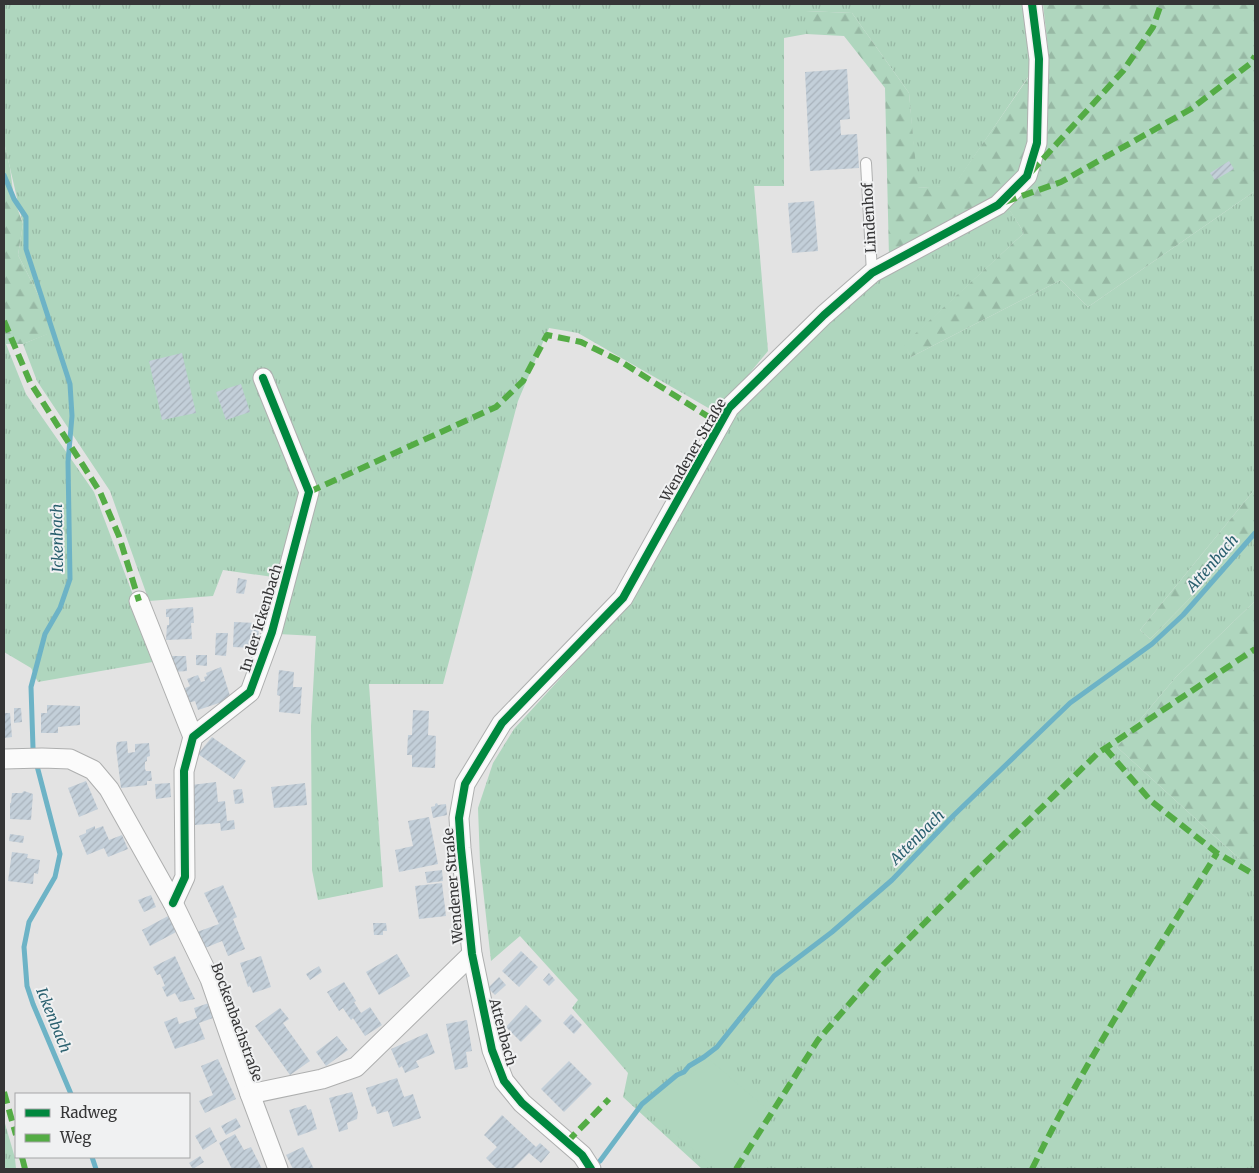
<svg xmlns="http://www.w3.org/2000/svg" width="1259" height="1173" font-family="Merriweather,serif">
<defs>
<pattern id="grass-tufts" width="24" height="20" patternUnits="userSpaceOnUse" patternTransform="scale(1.25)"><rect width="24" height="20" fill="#afd6be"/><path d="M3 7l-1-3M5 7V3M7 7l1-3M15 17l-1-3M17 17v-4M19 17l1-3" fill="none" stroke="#97b8a4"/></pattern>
<pattern id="forest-firs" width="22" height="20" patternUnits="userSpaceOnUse" patternTransform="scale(1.25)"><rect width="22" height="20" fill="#afd6be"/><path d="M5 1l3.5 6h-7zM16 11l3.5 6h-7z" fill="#97b8a4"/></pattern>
<pattern id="building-hatch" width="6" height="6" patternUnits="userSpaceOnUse" patternTransform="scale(1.25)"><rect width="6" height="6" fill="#c3cfd9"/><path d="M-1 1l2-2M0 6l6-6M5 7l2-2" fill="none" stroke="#a8b2bb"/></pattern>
</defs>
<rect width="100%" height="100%" fill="#e3e3e3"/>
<g fill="url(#grass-tufts)">
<polygon points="4,4 1028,4 1037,64 954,186 917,188 909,93 852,13 806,11 806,34 784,38 784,186 754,186 768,351 717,413 578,333 549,328 518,401 443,684 369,684 383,887 318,900 312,870 311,726 316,636 278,634 280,578 223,570 213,596 149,601 110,491 37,381 23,344 47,334 48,314 18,255 23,224 4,142"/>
<polygon points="1255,191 1255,489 1140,630 1150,639 1255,532 1255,601 1176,677 1117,747 1255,873 1255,1169 702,1169 623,1097 628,1073 572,1008 578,1000 520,936 491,961 480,862 478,808 493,763 514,729 632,600 735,413 826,326 879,280 1008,207 1024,233 905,344 911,357 1061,280 1088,307"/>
<polygon points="4,344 6,344 26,394 94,492 158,661 38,682 31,668 4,652"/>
<polygon points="4,1120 15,1158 16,1169 4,1169"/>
</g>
<g fill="url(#forest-firs)">
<polygon points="1043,4 1255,4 1255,191 1088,307 1061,280 911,357 904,344 1024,233 1000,195 889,257 885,88 844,36 806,34 806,11 852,13 909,93 918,188 954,185 1048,49"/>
<polygon points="4,142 10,168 14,199 23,224 18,255 48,314 48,334 23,344 4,344"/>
<polygon points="1255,489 1255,532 1150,639 1140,630"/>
<polygon points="1255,601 1255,873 1117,747 1176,677"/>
</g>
<polygon fill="#afd6be" points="710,1060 769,1111 731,1169 716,1169 644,1108"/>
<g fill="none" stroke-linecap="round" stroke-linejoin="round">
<g stroke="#6db3c6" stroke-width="5">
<polyline points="4,175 14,199 26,217 26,249 70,384 72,416 68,462 70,579 60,608 45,634 31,687 33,748 34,754"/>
<polyline points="36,762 60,854 55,877 29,922 24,947 27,986 33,1004 71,1094"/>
<polyline points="92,1157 96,1169"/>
<polyline points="600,1161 642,1104 677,1075 684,1072 689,1066 704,1057 717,1047 774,976 832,932 892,880 954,815 1070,703 1152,644 1183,615 1255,533"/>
</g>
</g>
<g fill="url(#building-hatch)">
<polygon points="847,69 850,119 840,120 841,135 857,134 859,168 810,171 805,72"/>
<polygon points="1229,161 1234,169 1215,180 1210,173"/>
<polygon points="814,201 818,251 792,253 788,203"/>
<polygon points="182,353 196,413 162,420 149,361"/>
<polygon points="241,384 250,412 226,420 216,392"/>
<polygon points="238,578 247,580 244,594 236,593"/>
<polygon points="193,607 194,623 191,623 192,639 166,640 167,625 169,625 169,617 166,617 166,609"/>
<polygon points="234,622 259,623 258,648 233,647"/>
<polygon points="216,633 228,633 226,656 215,655"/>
<polygon points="196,655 207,655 207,666 196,665"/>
<polygon points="172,656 186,656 187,671 173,672"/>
<polygon points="221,667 231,699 198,710 195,701 188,703 183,689 190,686 187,679 198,675 201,682 205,681 204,677 207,676 206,673"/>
<polygon points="279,670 294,672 293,687 302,687 300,714 279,712 280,696 277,695"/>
<polygon points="47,705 80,706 80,725 58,727 58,733 41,733 41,713 47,713"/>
<polygon points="14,708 21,708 22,722 14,723"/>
<polygon points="413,710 429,711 428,735 436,736 435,768 412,767 412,755 407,755 408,735 412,735"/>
<polygon points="4,713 10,713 12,737 4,738"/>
<polygon points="212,737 246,761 234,779 198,754"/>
<polygon points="127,741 128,753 135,752 135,744 149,743 150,756 147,757 147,761 145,762 145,769 146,771 151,771 152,781 147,781 147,785 121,788 116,748 117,742"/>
<polygon points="86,781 98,809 79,817 68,788"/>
<polygon points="216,782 218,802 225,801 227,821 234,820 235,829 221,831 220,823 195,825 191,785"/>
<polygon points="170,783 171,797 156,799 155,784"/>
<polygon points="305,783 307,805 274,808 271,787"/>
<polygon points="242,789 244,803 235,804 233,790"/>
<polygon points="24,791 33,794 31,820 10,819 10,803 11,803 12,793 22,793"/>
<polygon points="437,803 438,805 446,804 447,815 433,818 431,807 435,806 435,804"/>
<polygon points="429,817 438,864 399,872 395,850 413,846 408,821"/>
<polygon points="95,826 95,829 103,826 109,840 122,835 128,849 108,857 104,848 87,855 79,836 86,833 86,830"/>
<polygon points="10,834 24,836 23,843 9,841"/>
<polygon points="12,852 28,854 27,858 40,860 38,874 34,873 33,884 8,881"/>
<polygon points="442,870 443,881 427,883 425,872"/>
<polygon points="442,883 446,916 419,919 415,886"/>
<polygon points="223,885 237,917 233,919 245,949 228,956 222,941 205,948 197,932 219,924 204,893"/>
<polygon points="151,895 156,907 144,912 138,900"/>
<polygon points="170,915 178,931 150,946 142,930"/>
<polygon points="373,923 386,923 387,931 383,931 383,935 374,935"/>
<polygon points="521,951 538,967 519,987 502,971"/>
<polygon points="397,954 410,976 379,995 366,972"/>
<polygon points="175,956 189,987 195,999 180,1002 175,993 167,997 162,987 165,986 160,974 157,975 153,967"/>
<polygon points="261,956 271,987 253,993 250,986 248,987 240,963"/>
<polygon points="319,966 322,972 310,980 306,974"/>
<polygon points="549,973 555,980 549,986 543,980"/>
<polygon points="499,977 506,985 495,995 488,988"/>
<polygon points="344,982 356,1001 354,1002 361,1013 370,1007 382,1025 365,1036 353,1018 351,1020 343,1008 339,1011 327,992"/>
<polygon points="209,1003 213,1018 199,1023 205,1039 175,1049 164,1022 177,1017 179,1024 197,1018 194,1008"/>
<polygon points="526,1005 542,1021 521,1042 506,1027"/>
<polygon points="280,1008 289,1019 283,1023 310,1061 290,1075 255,1026"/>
<polygon points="571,1014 582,1025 574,1034 563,1023"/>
<polygon points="467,1020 472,1051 466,1052 468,1067 455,1070 446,1024"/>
<polygon points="427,1033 435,1053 416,1061 419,1067 405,1073 402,1066 399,1068 391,1049"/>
<polygon points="337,1036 348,1050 326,1066 316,1052"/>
<polygon points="218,1059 236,1099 205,1113 199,1101 213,1095 201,1066"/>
<polygon points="569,1061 592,1084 564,1112 541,1089"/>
<polygon points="397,1078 404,1097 413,1094 421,1118 393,1127 388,1111 377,1114 375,1106 372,1107 366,1088"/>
<polygon points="352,1092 358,1112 357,1119 347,1123 348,1129 339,1132 329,1098"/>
<polygon points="306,1105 308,1110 311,1109 317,1129 298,1136 289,1110"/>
<polygon points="502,1115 536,1147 540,1143 550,1152 541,1163 529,1153 513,1169 497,1169 486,1158 497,1147 484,1135"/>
<polygon points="236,1118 241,1127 226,1135 221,1126"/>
<polygon points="210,1127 217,1141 203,1150 195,1136"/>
<polygon points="235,1134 244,1150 251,1147 262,1169 232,1169 219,1143"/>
<polygon points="303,1147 314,1169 293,1169 286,1155"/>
<polygon points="200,1156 204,1162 193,1169 189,1163"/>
</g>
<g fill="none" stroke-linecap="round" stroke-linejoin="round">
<g stroke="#aeafaf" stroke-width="12">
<polyline id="lane" points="866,163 872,273"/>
</g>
<g stroke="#aeafaf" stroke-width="21">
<g id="street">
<polyline points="139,601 193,737"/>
<polyline points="4,759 42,758 70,759 93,770 109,789 173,903 210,979 250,1094 278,1169"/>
<polyline points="173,903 185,877 184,771 193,737 250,692 272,632 309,492 263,378"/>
<polyline points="250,1094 322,1079 356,1067 472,954"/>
<polyline points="591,1169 582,1155 522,1103 504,1081 492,1050 472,954 461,848 459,818 465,784 502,723 623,598 729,408 824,315 872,273 998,205 1027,176 1037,143 1039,59 1032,4"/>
</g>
</g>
<use href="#lane" stroke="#fbfbfb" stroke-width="10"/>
<use href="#street" stroke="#fbfbfb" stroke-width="19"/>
<g stroke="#54ac45" stroke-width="6" stroke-dasharray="12 6" stroke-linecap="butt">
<polyline points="1031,172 1123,71 1153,27 1161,4"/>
<polyline points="1005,202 1061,182 1191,109 1250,64 1255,56"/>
<polyline points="4,321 30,382 100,492 119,536 139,601"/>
<polyline points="309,492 496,407 523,381 547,335 581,342 620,361 720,424"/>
<polyline points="1105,748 1151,801 1217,853 1255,875"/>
<polyline points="4,1092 16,1135"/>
<polyline points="567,1142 609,1099"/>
<polyline points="22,1157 25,1169"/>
<polyline points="736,1169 818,1040 883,965 969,878 1098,753 1255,649"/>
<path d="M1032,1169C1086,1059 1153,957 1217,853"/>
</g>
<g stroke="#f0f1f2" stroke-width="11">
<g id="cycleway">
<polyline points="173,903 185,877 184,771 193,737 250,692 272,632 309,492 263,378"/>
<polyline points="591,1169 582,1155 522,1103 504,1081 492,1050 472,954 461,848 459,818 465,784 502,723 623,598 729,408 824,315 872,273 998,205 1027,176 1037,143 1039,59 1032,4"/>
</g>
</g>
<use href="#cycleway" stroke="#00873e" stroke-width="8"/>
</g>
<g text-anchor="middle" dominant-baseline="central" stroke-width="4" stroke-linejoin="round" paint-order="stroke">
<g font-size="14" fill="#353536" stroke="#f0f1f2">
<text transform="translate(869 218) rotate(-93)">Lindenhof</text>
<text transform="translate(693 450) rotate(-60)">Wendener Straße</text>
<text transform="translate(261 618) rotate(-73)">In der Ickenbach</text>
<text transform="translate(453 886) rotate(-95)">Wendener Straße</text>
<text transform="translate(237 1022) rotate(70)">Bockenbachstraße</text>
<text transform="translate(503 1032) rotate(75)">Attenbach</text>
</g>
<g font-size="15" font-style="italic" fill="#295f6e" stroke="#f0f1f2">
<text transform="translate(57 538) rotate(-91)">Ickenbach</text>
<text transform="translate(1212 563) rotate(-49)">Attenbach</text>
<text transform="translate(917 837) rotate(-45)">Attenbach</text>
<text transform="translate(54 1020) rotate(68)">Ickenbach</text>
</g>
</g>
<rect width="1259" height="1173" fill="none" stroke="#353536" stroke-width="10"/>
<rect x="15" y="1093" width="175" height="65" fill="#f0f1f2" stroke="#a5a6a7"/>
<rect x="25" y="1109" width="25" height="8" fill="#00873e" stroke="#a5a6a7"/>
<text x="60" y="1118" font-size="15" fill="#353536">Radweg</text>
<rect x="25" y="1134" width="25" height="8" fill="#54ac45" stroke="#a5a6a7"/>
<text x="60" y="1143" font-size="15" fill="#353536">Weg</text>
</svg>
